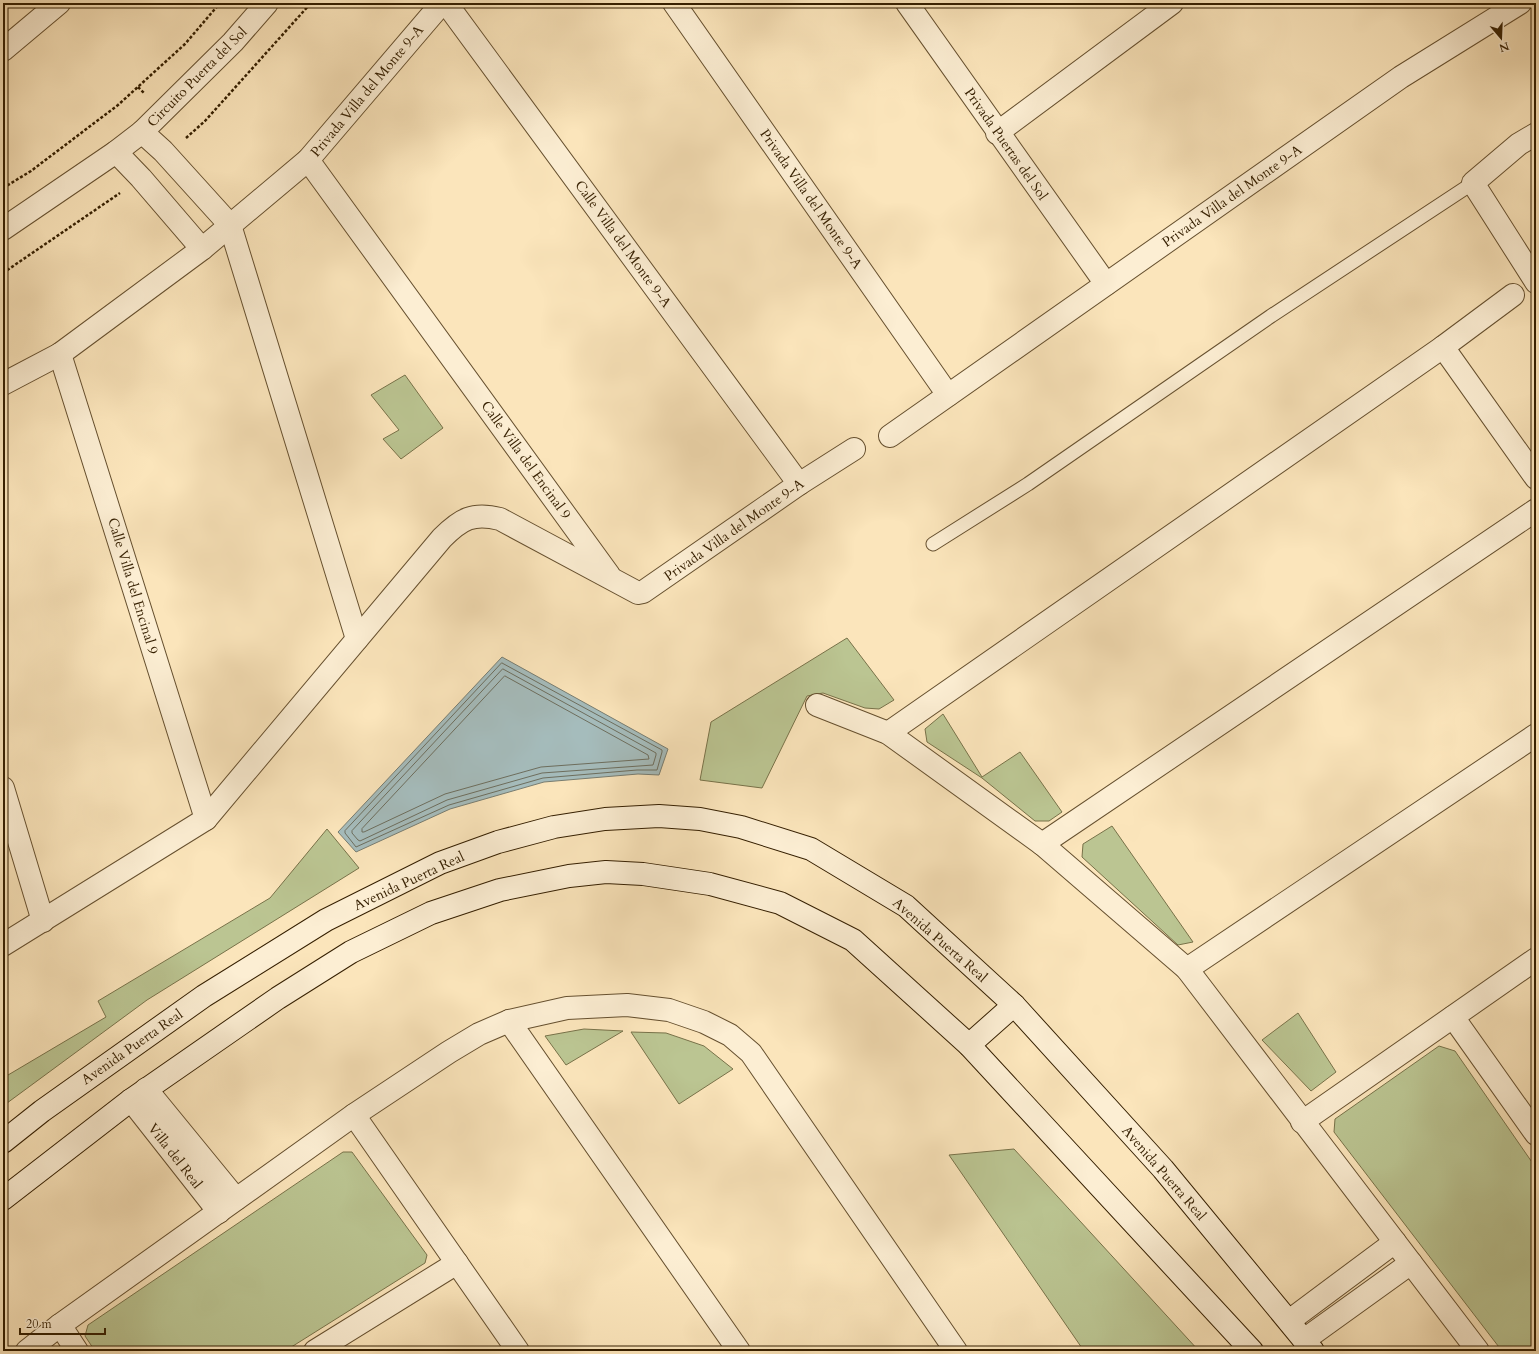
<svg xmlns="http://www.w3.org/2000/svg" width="1539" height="1354" font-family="Cardo,serif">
<rect width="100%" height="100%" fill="#fbe5bb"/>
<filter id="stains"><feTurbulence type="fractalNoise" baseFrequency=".005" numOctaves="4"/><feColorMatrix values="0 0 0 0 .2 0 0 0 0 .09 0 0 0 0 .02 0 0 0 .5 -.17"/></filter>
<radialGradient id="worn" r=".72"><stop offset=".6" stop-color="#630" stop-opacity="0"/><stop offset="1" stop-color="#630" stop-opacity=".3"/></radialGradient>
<g fill="#bbc592" stroke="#787249">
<polygon points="405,375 443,428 401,459 383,439 399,430 371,395"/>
<polygon points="847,638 894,700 879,709 865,708 823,693 807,696 762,788 700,780 711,722"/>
<polygon points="943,714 982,777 1020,752 1062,812 1049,821 1035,821 982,778 927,742 925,729"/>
<polygon points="1112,826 1193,942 1178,945 1082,857 1083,844"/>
<polygon points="327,829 359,868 147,1000 3,1106 3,1078 106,1017 98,1001 270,898"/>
<polygon points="1298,1013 1336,1072 1311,1091 1262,1040"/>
<polygon points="584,1029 623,1031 566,1065 545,1036"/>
<polygon points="631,1032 666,1033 704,1046 733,1069 679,1104"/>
<polygon points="1439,1046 1455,1051 1536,1168 1536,1351 1502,1351 1334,1132 1335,1119"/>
<polygon points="1014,1149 1199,1351 1084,1351 949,1155"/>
<polygon points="343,1152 352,1152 427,1255 425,1263 285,1351 95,1351 85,1336 88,1325"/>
</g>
<polygon fill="#a5bcbc" stroke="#787d71" points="502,657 668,749 659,775 638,774 544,782 450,809 356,852 338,832"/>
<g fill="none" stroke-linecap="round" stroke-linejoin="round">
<g stroke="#6d6e5e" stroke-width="1">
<polygon points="502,663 662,750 662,752 657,770 637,770 543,778 449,805 356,847 345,833 345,831"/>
<polygon points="503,669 656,753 656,755 653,765 542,773 447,800 360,841 358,840 352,833 352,831"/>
<polygon points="505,676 648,755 649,759 541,767 445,794 364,832 362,832 362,829"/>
</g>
<g stroke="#66502f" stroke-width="15">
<polyline id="service" points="933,544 1028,484 1271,316 1473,183"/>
</g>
<g stroke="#66502f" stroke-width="24">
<g id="minor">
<polyline points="446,3 799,484"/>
<polyline points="674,3 948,395"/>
<polyline points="907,3 1106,284"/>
<polyline points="3,50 59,3"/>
<polyline points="142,132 163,151 230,225 357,639"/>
<polyline points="997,133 1172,3"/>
<polyline points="1536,134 1519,144 1473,183 1536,282"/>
<polyline points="116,152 141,178 202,249"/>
<polyline points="308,160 609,575"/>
<polyline points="1443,347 1536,478"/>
<polyline points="60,354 206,819"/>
<polyline points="3,384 60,354 202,249 308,160 442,3"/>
<polyline points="890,436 1401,77 1520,3"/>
<polyline points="817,705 888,733 1042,844 1187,969 1478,1351"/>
<polyline points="888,733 1443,347 1513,295"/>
<polyline points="3,788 43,921"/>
<polyline points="1042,844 1536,510"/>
<path d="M3,945L206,819L442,538C461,519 473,512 500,519L638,593L643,592L799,484L854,449"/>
<polyline points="1187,969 1536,735"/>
<polyline points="1453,1017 1536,1134"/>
<polyline points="509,1021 739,1351"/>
<polyline points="146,1089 236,1199"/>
<polyline points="131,1100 219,1212"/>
<polyline points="354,1115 518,1351"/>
<polyline points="1302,1122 1536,959"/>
<polyline points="1289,1321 1395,1242"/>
<polyline points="60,1325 77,1351"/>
<polyline points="1304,1340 1411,1263"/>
<polyline points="27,1351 60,1325 354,1115 449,1052 479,1034 509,1021 567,1008 627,1005 669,1010 704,1022 730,1035 751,1053 956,1351"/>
<polyline points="315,1351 457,1263"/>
</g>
</g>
<g stroke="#66502f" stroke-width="24">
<polyline id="tertiary" points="3,229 116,152 142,132 233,42 267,3"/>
</g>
<g stroke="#351f00" stroke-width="24">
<g id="secondary">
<polyline points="969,1045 1014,1005"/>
<polyline points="3,1142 42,1111 204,996 326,920 440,863 498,842 554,827 605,819 659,816 700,819 741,827 811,849 906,906 1014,1005 1163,1169 1313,1351"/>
<polyline points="3,1199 131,1100 278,998 351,952 431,913 500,890 569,876 606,872 643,874 710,884 780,903 853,940 969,1045 1252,1351"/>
</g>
</g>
<g stroke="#351f00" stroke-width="2.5" stroke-dasharray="3 2" stroke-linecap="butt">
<polyline points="138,87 145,94"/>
<polyline points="186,138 205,121 311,3"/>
<polyline points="3,188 31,171 118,105 185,44 220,3"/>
<polyline points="3,273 120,193"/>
</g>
<use href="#service" stroke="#fceed3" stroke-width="13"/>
<use href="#minor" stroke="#fceed3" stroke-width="22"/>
<use href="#tertiary" stroke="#fceed3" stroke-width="22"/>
<use href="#secondary" stroke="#fceed3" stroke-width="22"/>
</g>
<g text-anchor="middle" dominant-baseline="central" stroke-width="4" stroke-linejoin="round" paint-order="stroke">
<g font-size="14" fill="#351f00" stroke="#fceed3">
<text transform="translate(197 77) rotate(-45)">Circuito Puerta del Sol</text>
<text transform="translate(367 91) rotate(-50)">Privada Villa del Monte 9-A</text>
<text transform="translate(1006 144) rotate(55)">Privada Puertas del Sol</text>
<text transform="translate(1232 196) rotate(-35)">Privada Villa del Monte 9-A</text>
<text transform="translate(811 199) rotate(55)">Privada Villa del Monte 9-A</text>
<text transform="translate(623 244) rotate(54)">Calle Villa del Monte 9-A</text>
<text transform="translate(526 460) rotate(54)">Calle Villa del Encinal 9</text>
<text transform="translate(734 530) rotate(-35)">Privada Villa del Monte 9-A</text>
<text transform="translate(133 586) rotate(73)">Calle Villa del Encinal 9</text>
<text transform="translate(409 881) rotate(-25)">Avenida Puerta Real</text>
<text transform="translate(940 940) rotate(41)">Avenida Puerta Real</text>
<text transform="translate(132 1047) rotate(-35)">Avenida Puerta Real</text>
<text transform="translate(175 1156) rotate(52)">Villa del Real</text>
<text transform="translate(1164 1173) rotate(49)">Avenida Puerta Real</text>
</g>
</g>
<rect width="1539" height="1354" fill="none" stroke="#fbe5bb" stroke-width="16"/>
<rect x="4" y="4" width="1531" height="1346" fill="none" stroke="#351f00" stroke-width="2"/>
<rect x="8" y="8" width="1523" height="1338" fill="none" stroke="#351f00"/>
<g transform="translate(1501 38) rotate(161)" stroke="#fceed3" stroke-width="3" paint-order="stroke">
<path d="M0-3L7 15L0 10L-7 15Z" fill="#351f00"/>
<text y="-6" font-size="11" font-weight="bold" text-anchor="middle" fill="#351f00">N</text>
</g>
<path d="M20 1328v6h85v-6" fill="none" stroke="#351f00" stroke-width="2"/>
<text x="26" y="1328" font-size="12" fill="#351f00" stroke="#fceed3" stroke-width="3" paint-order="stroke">20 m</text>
<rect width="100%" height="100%" filter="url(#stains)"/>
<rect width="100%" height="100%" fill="url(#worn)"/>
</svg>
